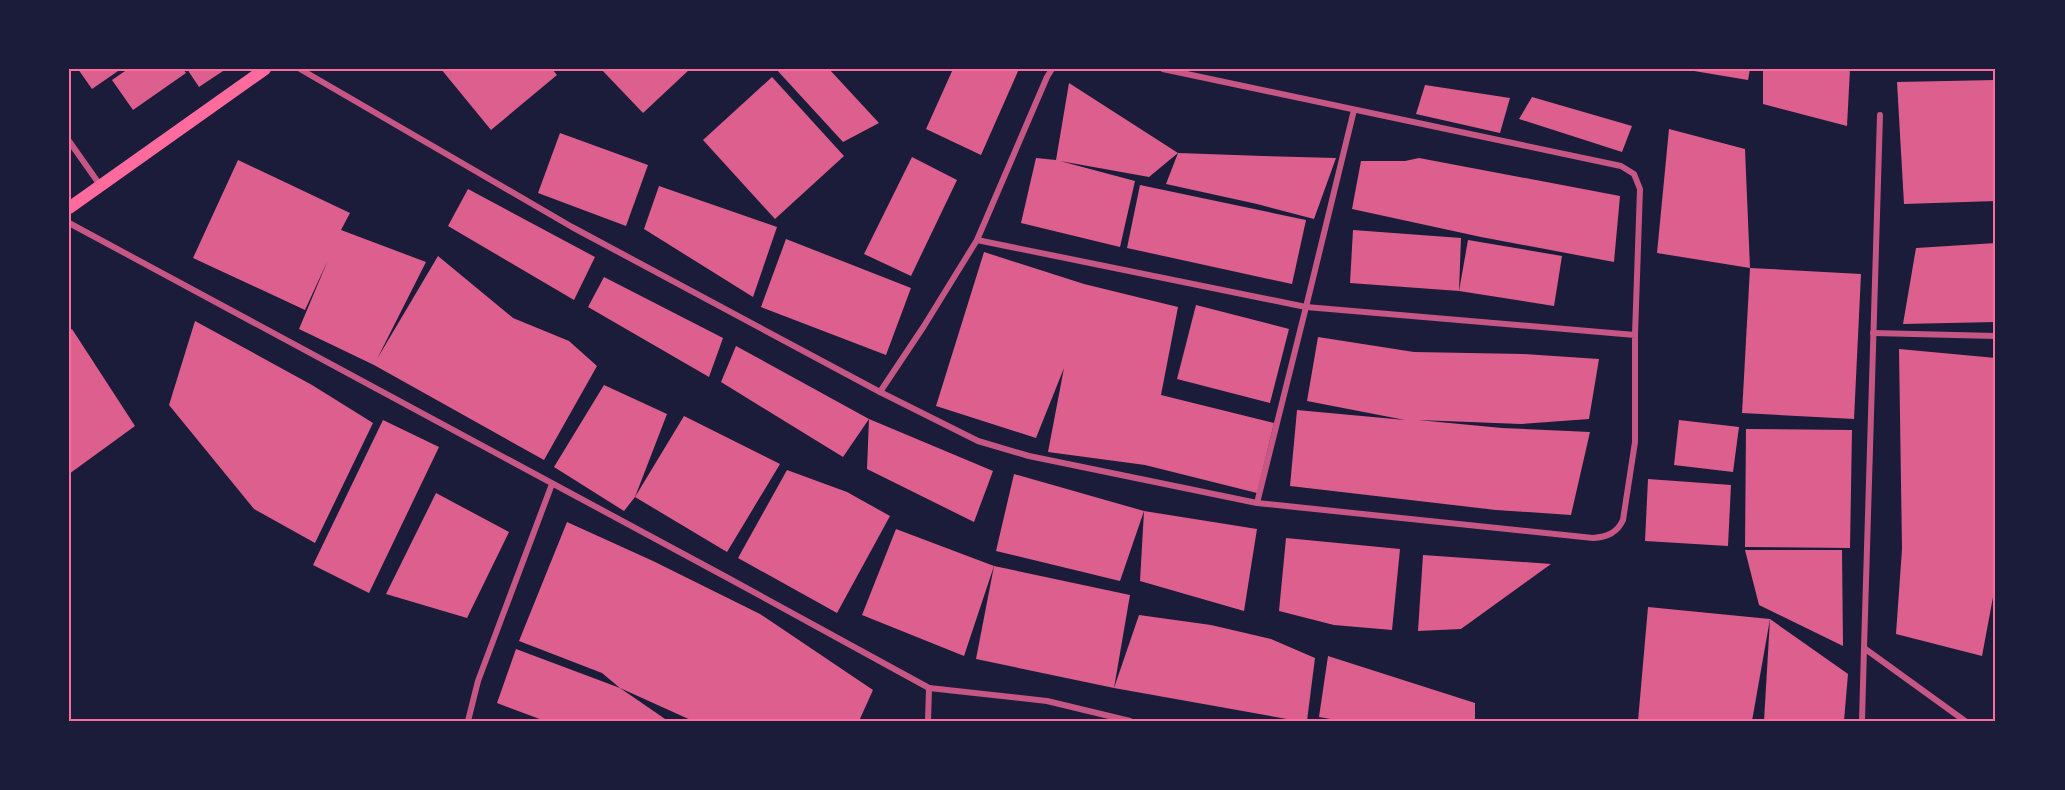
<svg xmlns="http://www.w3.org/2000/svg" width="2065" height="790" font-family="'Public Sans',sans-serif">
<rect width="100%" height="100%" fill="#1b1b3a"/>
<g fill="#dd5f8e">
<polygon points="78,69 121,69 92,89"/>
<polygon points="128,69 183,69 186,73 133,110 112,80"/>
<polygon points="187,69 226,69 199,87"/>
<polygon points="441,69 552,69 557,75 491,130"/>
<polygon points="601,69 690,69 643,113"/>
<polygon points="776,69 829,69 879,123 843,142"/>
<polygon points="953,69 1019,69 981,155 926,129"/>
<polygon points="1682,69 1750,69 1748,80"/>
<polygon points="1763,69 1850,69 1847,126 1763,104"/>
<polygon points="772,77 844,156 775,219 703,140"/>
<polygon points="1996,80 1996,201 1904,204 1897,82"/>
<polygon points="1069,83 1178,153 1149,177 1060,161 1135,181 1120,247 1021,223 1036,158 1056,160"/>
<polygon points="1425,85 1510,98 1500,133 1416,114"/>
<polygon points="1532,97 1632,126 1622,152 1519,119"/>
<polygon points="1669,129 1745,149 1750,268 1657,253"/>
<polygon points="560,133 648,165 626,226 538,193"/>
<polygon points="1178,153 1263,156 1336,158 1314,219 1257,204 1166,184"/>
<polygon points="912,157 957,180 911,276 864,254"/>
<polygon points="1419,158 1620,196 1614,262 1481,237 1352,209 1361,161 1405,161"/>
<polygon points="238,160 350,213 341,230 426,262 377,359 438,256 513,318 569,341 597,366 544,460 374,365 299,329 328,260 305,310 193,258"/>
<polygon points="1140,185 1306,220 1292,284 1127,248"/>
<polygon points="659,186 777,227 753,297 644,229"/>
<polygon points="468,189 595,257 574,300 448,226"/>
<polygon points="1353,230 1461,238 1459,291 1350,283"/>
<polygon points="786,239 911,288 886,355 761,307"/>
<polygon points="1468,240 1562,256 1554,306 1459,291"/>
<polygon points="1996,243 1996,322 1903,324 1916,248"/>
<polygon points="984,252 1084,284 1178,307 1161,395 1274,423 1257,493 1145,465 1048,452 1064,368 1036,438 936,406"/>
<polygon points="1750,268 1861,274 1854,419 1742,413"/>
<polygon points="604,277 723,338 709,377 588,307"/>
<polygon points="1196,305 1289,329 1270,403 1177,379"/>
<polygon points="195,321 312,385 373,423 315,543 254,509 169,405"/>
<polygon points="72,329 135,426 69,474 69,331"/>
<polygon points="1318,337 1414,352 1523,354 1599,359 1589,419 1521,424 1418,420 1502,428 1590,432 1571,515 1496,510 1290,486 1297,410 1405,420 1307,401"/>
<polygon points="736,346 869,419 843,457 721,382"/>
<polygon points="1899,349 1996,358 1996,581 1982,656 1896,634 1902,549"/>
<polygon points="604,385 667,414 635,497 624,511 554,467"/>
<polygon points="684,416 780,464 727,552 635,497"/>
<polygon points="869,419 993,471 974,522 867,469"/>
<polygon points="383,420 439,447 369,593 313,565"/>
<polygon points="1679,420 1739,427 1733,472 1674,465"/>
<polygon points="1746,429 1852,430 1850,548 1745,547"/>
<polygon points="787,470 847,492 890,516 837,613 738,558"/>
<polygon points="1014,474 1144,511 1120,581 996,551"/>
<polygon points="1648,479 1731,485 1728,546 1645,541"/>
<polygon points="436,493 509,532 467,618 386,594"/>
<polygon points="1144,511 1257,529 1244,611 1140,581"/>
<polygon points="567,522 653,561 760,614 873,690 859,721 693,721 620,688 602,673 519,641"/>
<polygon points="896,529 994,566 964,656 862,615"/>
<polygon points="1286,538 1400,549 1392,630 1334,625 1279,611"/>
<polygon points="1745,550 1842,550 1843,646 1759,605"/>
<polygon points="1423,555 1551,564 1461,629 1418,631"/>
<polygon points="994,566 1130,595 1114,688 976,659"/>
<polygon points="1648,607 1770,619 1752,721 1638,721"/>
<polygon points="1139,615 1211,625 1271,639 1315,658 1307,721 1298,721 1114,688"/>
<polygon points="1770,619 1848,674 1844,721 1764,721"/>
<polygon points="516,649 620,688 668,721 545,721 497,703"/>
<polygon points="1328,656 1475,703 1475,721 1342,721 1319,717"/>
</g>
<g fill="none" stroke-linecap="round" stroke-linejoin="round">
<g stroke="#c65784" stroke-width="6">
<path d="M300,69L572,227L880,392L978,441L1029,456L1257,503L1593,538C1607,537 1617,533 1623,520L1635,442V335L1306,307L1257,503"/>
<polyline points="1163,69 1621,166 1634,174 1640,189 1635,335"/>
<polyline points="1880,115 1864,648 1965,721"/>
<polyline points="69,141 100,185"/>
<polyline points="69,223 728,578 929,688 1047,701 1130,721"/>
<polyline points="977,240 1047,77 1052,69"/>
<polyline points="1873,333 1996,336"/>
<polyline points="880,392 924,326 977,240 1306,307 1354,110"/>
<polyline points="468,721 478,681 552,484"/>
<polyline points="928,721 929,688"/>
<polyline points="1862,721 1864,648"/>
</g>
<polyline stroke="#ff6b9d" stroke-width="12" points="69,208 265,69"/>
</g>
<rect width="2065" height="790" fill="none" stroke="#1b1b3a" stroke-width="141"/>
<rect x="70" y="70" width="1924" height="650" fill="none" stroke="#ff6b9d" stroke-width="2"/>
</svg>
